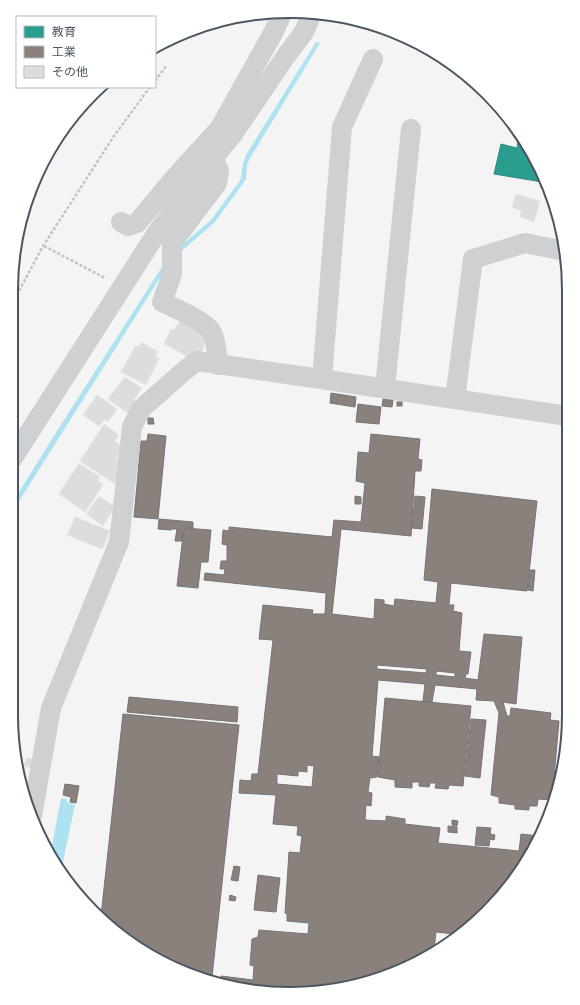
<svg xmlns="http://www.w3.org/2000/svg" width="580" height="1005" font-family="Figtree,'Noto Sans JP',sans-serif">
<rect width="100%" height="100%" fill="#f4f4f4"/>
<g fill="#aee2f0">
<polygon points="316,42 320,43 250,158 247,165 246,179 244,182 215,222 177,255 168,265 11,514 11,505 55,434 169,256 211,220 239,182 241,178 243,163 246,155"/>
<polygon points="61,798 67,799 67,802 75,805 61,871 51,851"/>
</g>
<polygon fill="#2a9d8f" stroke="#348881" points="519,134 532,150 550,190 541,188 542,182 494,174 501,144 517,148"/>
<g fill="#8a817c" stroke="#777474" fill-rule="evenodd">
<polygon points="331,393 356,397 355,407 330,403"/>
<polygon points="383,399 393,400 392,407 382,406"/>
<rect x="397" y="402" width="5" height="4"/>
<polygon points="358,404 381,407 379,424 356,422"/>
<polygon points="148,418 153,418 154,424 148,424"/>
<polygon points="148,434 166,436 158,519 134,517 141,441 147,441"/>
<path d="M371,434L420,439L418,459L422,460L421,471H415L411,536L341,529L332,614L374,619L375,599L384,600V604L394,606L395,599L436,603L438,582L424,580L432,489L537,501L527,591L451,583L449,605H454L453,611L462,613L459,651L471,652L468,674H466L465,678L478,680L484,634L522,637L516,704L503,702L507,716H510L511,708L551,713L550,720L559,721L552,800L538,799L537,806H529V810L515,809V805L499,803V797L491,795L499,713L494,701L476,700L477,689L435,685L432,702L423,701L425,684L378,680L372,756L379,757L377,777L370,778L368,792L372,793L371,806L366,805L365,820L386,821V816L405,819V824L440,828L438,843L519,851L521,834L539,836L522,870L460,936L454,940V934L436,932L434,950L380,979L290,994L220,985L221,976L253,980L254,966L250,965L252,939L258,937L259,930L308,934L309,923L287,921V914L285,913L289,852L300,853L302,836L297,835L298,826L273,824L276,795L239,793L240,780L251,781L252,774H258L273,640L259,639L263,605L313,610L312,614H325L326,593L204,580L205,573L224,575L225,569H220L221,561H227V545L222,544L223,530L229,531V527L332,537L334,520L361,522L365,483L356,481L358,452L369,453ZM377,665L427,669L426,673L377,669ZM436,671L455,673V677L436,675ZM307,765L314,766L312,787L277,784V774L298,776V771L307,772Z"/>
<polygon points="355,496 361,497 361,504 355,504"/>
<polygon points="415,496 425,497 422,529 412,528"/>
<polygon points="159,519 193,522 193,528 183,527 182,541 175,541 177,529 171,529 171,530 158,529"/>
<polygon points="184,528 211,530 208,562 201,562 198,588 177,586"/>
<polygon points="530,570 535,570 533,591 528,590"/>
<polygon points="129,697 238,707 237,722 127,712"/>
<polygon points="385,698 471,706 463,786 449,785 448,789 435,788 436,783 430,783 429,787 419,786 419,782 412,782 412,788 395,787 395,780 378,777"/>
<polygon points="123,714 239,725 212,977 217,978 216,984 135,947 101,916"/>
<polygon points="471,719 486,720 480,778 465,776"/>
<polygon points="65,784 79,786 76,803 70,802 71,797 63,795"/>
<polygon points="452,820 458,821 457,826 452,825"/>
<polygon points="448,826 457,827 457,833 448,832"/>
<polygon points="477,827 491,828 490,834 495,835 494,840 490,839 489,846 475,845"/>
<polygon points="234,866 240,867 238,881 231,880"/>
<polygon points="258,875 280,878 276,912 254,910"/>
<polygon points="65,878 71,878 70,886 69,885"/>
<polygon points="230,895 236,897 235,901 229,900"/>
</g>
<g fill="#ddddde" stroke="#e5e6e7">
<polygon points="516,194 540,201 534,222 520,217 521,211 512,207"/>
<polygon points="182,318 208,338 200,354 188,357 164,344 171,329 174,330"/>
<polygon points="141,342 157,351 155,356 159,359 146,385 121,372 136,345 139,347"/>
<polygon points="125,377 142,388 134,400 136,402 129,414 108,399"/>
<polygon points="97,395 117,409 108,422 105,419 99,426 83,415"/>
<polygon points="104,424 119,435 115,441 123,447 116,460 120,462 121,475 115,484 80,461"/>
<polygon points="79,463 100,477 98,481 103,485 85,512 59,494"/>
<polygon points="99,496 115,507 103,526 86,514"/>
<polygon points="75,517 110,531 102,549 67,535"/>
<polygon points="26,758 34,759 33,768 24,766"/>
</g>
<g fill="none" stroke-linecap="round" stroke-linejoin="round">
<g stroke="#bcc7c4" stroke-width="2.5" stroke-dasharray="3 2" stroke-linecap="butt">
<polyline points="155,81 167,65"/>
<polyline points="44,246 105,278"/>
<polyline points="12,304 43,246 114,136 150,87"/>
</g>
<g stroke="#ced0d2" stroke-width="20">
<polyline points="121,222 128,226 137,223 171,182 219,129"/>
<path d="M218,365C217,354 216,339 211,331C204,320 174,308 162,302L172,274V243L217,183L219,171L213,158L221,126L273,33L283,12"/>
<polyline points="322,379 342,127 373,59"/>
<polyline points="385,388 411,129"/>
<polyline points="455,399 473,259 525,243 564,251"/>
<polyline points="11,461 158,231 213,158 233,134 286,56 304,32 312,13"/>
<polyline points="32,816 51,708 119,542 132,427 141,409 184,371 197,361 314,378 568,416"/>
</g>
</g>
<path d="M0 0H580V1005H0ZM290 18H290A272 272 0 0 1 562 290V715A272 272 0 0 1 290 987H290A272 272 0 0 1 18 715V290A272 272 0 0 1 290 18Z" fill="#fff" fill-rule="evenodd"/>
<path fill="none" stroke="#4a5661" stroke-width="2" d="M290 18H290A272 272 0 0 1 562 290V715A272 272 0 0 1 290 987H290A272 272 0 0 1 18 715V290A272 272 0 0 1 290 18Z"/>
<rect x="16" y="16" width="140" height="72" fill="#ffffff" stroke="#b7bbc0"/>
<rect x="24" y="26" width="20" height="12" fill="#2a9d8f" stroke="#b7bbc0"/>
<text x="52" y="36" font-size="12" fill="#4a5661">教育</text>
<rect x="24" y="46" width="20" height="12" fill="#8a817c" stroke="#b7bbc0"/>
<text x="52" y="56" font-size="12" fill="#4a5661">工業</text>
<rect x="24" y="66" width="20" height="12" fill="#ddddde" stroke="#b7bbc0"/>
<text x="52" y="76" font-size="12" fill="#4a5661">その他</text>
</svg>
